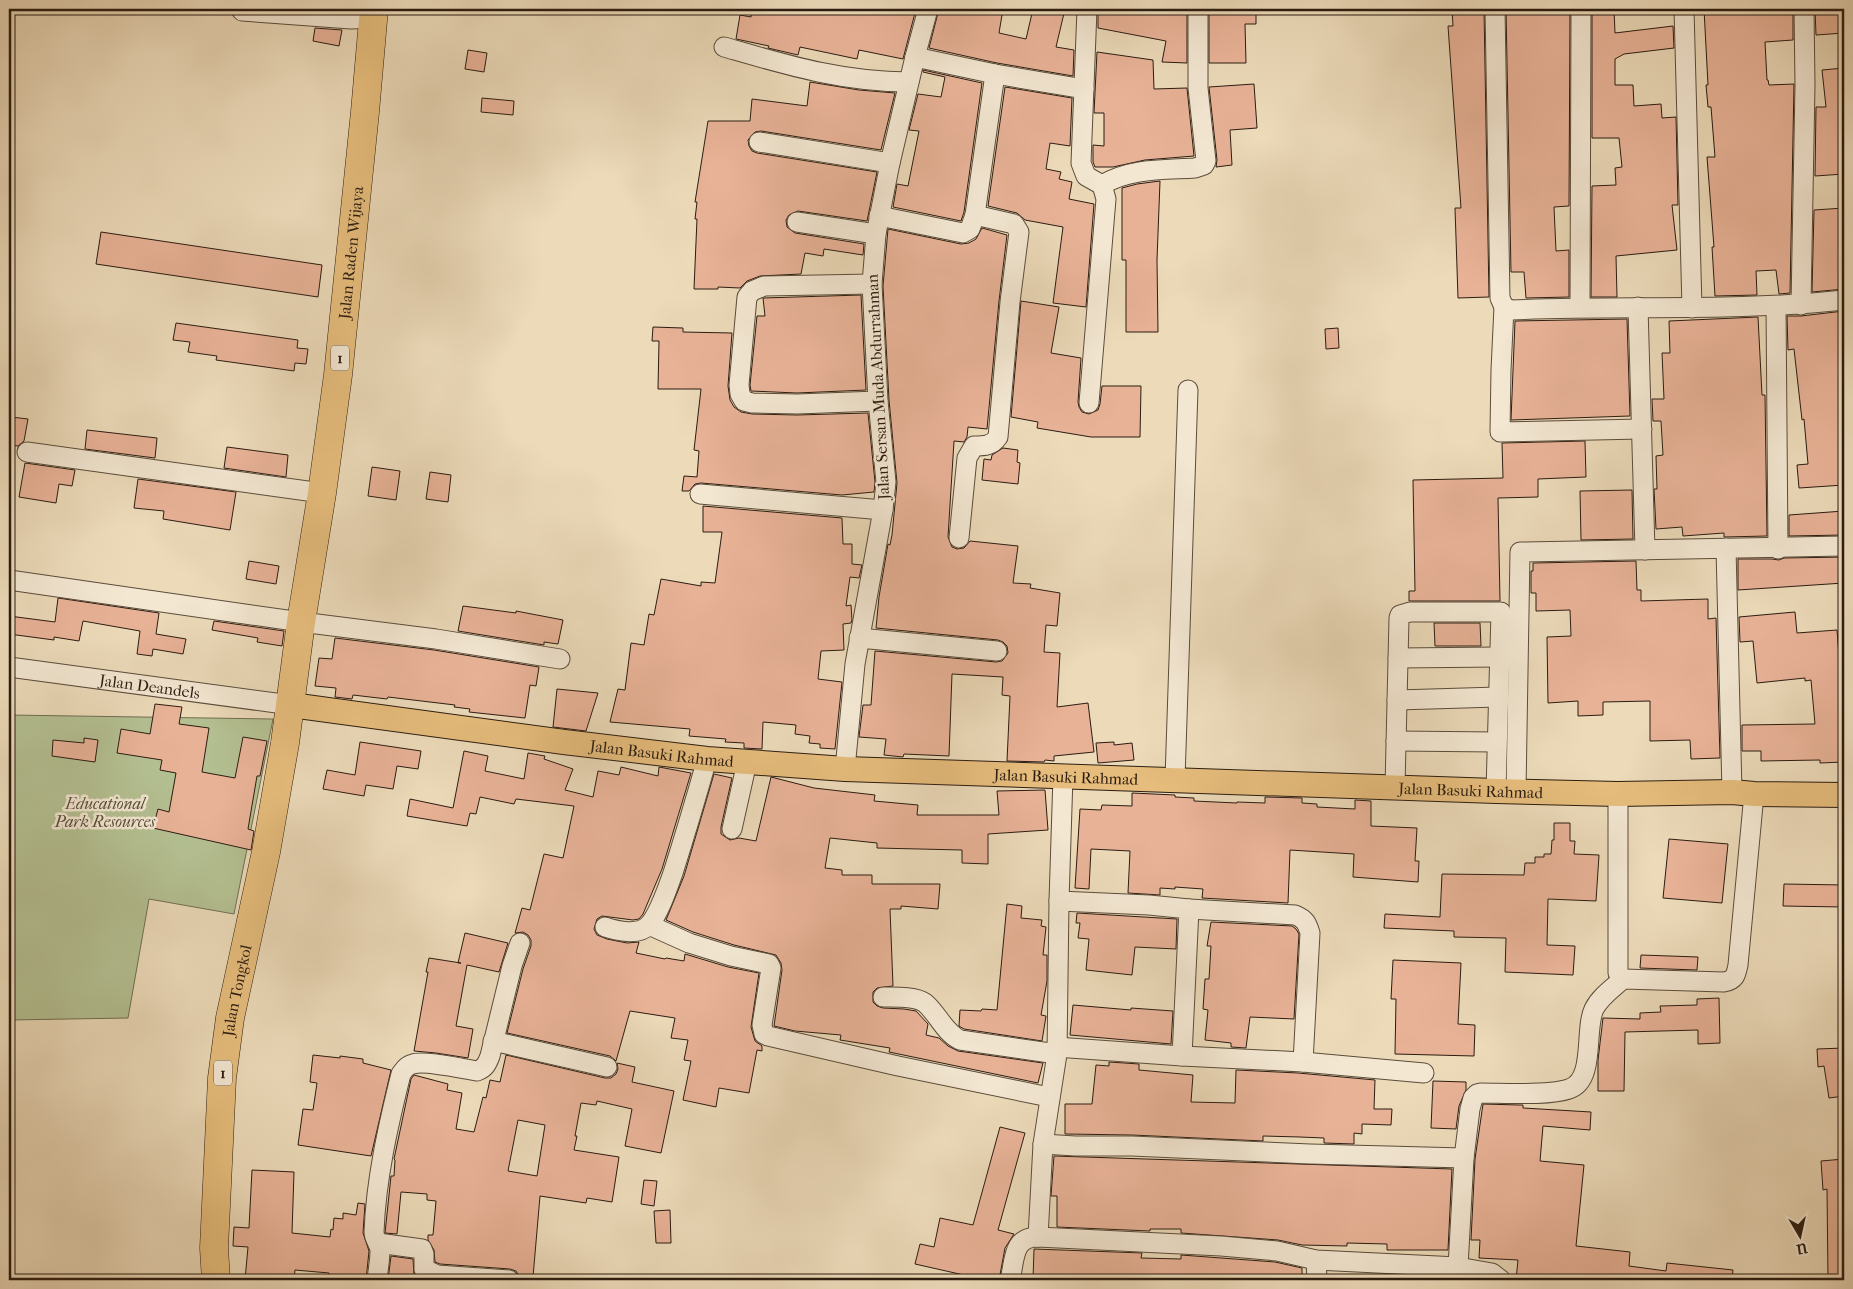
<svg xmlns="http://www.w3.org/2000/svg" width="1853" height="1289" font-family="'IM FELL French Canon',serif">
<rect width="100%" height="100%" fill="#ecdab9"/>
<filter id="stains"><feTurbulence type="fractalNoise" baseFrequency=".004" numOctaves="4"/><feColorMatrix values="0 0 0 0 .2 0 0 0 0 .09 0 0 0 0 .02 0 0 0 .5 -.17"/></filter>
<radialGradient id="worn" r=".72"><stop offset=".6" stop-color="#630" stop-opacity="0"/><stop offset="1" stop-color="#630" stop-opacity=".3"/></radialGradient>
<polygon fill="#b4c092" stroke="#706e52" points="9,715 273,719 234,914 149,899 128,1018 9,1020"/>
<g fill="#e8b297" stroke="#2b1c11" fill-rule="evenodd">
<polygon points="752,9 916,9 903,59 859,50 857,59 800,47 798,55 768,48 769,46 736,39 740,15 751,17"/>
<polygon points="939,9 1003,9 999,33 1026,39 1033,9 1065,9 1056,47 1074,50 1073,76 997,63 929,48"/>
<polygon points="1098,9 1187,9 1187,63 1162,62 1166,41 1098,28"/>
<polygon points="1209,9 1256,9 1256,24 1245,24 1246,63 1209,63"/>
<polygon points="1452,9 1484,9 1489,297 1458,298 1455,208 1461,208 1448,26 1453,26"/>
<polygon points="1506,9 1570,9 1569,206 1554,207 1556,251 1569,250 1569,297 1526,298 1524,272 1511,272"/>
<polygon points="1592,9 1614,9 1615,33 1673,26 1674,48 1624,54 1615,59 1615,85 1633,85 1634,106 1661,104 1662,118 1676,117 1678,205 1672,205 1677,250 1616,256 1617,297 1591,297 1592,186 1616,185 1615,168 1622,167 1619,138 1592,138"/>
<polygon points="1704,9 1793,9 1793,40 1765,42 1767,80 1768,80 1769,85 1794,84 1790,293 1779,294 1776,270 1756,271 1757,295 1715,296 1712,247 1714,247 1707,157 1715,157 1711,107 1708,107 1706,85 1708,85"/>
<polygon points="1815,9 1844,9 1844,33 1816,35"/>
<polygon points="315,28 342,30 339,46 313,41"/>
<polygon points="468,50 487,53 484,72 465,69"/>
<polygon points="1097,52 1153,60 1154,89 1187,88 1194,156 1145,160 1113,167 1095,167 1093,162 1093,145 1104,146 1104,113 1094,113"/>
<polygon points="1844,68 1844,174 1815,176 1816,107 1826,107 1822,70"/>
<polygon points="923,70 982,83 964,212 961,221 893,207 897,184 908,186 919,131 909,130 918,94 941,97 945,77 923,72"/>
<polygon points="810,82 859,90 895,93 881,150 761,131 755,132 748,140 749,146 752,151 757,153 877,172 867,221 798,211 789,215 786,220 787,227 795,233 864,244 863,255 824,249 823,256 805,253 801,274 760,276 747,281 740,288 718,287 718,289 694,289 697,219 695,219 697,202 695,202 708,121 750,121 752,99 807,106"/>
<polygon points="1254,84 1257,128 1230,130 1232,165 1216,167 1217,160 1209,87"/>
<polygon points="1005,87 1072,98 1070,146 1050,143 1046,169 1061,172 1059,179 1072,182 1069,199 1094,204 1086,307 1053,303 1063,227 1025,220 1017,213 988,206"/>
<polygon points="482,98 514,101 513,115 481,112"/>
<polygon points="1160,181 1157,260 1158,332 1126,332 1126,260 1122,260 1122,188 1137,184"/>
<polygon points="1844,208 1844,289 1812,292 1814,210"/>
<polygon points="982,228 1007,235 999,301 987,429 968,427 967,437 964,442 954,441 948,537 952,547 957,549 964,548 970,541 1018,546 1013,583 1031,584 1030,588 1060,593 1057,626 1046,625 1044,652 1060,653 1057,707 1088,703 1094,752 1054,756 1054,761 1045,760 1044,762 1007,761 1010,696 1002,695 1003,677 952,674 949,756 904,754 903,757 884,755 886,739 859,737 863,705 871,705 875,651 996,662 1002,661 1008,653 1007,646 1003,642 998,640 876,628 879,597 888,544 890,545 892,535 897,483 889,400 883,286 888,229 961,244 969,243 976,239"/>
<polygon points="101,232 322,265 318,297 96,264"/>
<polygon points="861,295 866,390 797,393 751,391 750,385 757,316 765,316 763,298"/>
<polygon points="1021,301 1059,307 1051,353 1081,358 1078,402 1079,407 1082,412 1089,414 1098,410 1100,404 1102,386 1141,386 1140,437 1091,437 1037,428 1038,422 1011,417"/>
<polygon points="1844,311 1844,485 1799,488 1797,465 1808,464 1804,419 1802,420 1794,349 1788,350 1787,316 1801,316"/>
<polygon points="1758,317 1762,395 1765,395 1767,536 1724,537 1724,533 1683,536 1682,527 1656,529 1654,489 1657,489 1656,456 1663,455 1661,421 1653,421 1652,399 1664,399 1662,353 1670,353 1669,321"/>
<polygon points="1627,319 1630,416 1511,420 1515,321"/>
<polygon points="176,323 298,340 297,348 308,349 306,364 295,363 294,371 216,360 217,356 188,352 190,342 173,340"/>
<polygon points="653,327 683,328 683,332 732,333 728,386 730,400 734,407 741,412 752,414 797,415 868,413 875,482 874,492 842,495 701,483 695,484 689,491 682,491 684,476 697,477 699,451 694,450 701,389 658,389 659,341 652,341"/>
<polygon points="1338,328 1339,348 1326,349 1325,329"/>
<polygon points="11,417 28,419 24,441 18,446 9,445"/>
<polygon points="87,430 157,438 155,458 85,449"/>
<polygon points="1585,441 1586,477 1538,479 1538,497 1498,498 1500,601 1409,601 1409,591 1415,591 1413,480 1503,478 1502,443"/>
<polygon points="227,447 288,455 286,477 224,468"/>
<polygon points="1003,448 1018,450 1017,462 1020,463 1018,484 982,480 984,459 991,460 992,455"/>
<polygon points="25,463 75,470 72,486 59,484 56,503 19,497"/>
<polygon points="372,467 400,471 396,500 368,496"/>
<polygon points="430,472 451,475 448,502 426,499"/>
<polygon points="138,479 236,492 230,530 163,519 164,511 134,508"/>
<polygon points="1632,490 1633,539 1581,540 1580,491"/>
<polygon points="703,506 842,518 843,544 852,544 852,564 862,565 859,578 850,577 846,606 851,605 852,620 851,623 843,624 844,650 821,651 818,679 842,682 835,749 820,748 820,744 809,743 810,736 795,734 796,725 763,722 762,749 744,748 744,743 725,742 726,739 689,736 690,729 610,722 618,689 625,690 631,643 644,645 649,614 654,615 661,579 701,586 701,582 715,583 722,532 703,532"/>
<polygon points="1844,511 1844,535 1789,536 1789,515"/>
<polygon points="1844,557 1844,583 1738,590 1738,559 1772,559 1779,560 1784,558"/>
<polygon points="249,561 279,566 276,584 246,579"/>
<polygon points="1636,561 1637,590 1641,590 1641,601 1708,599 1708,619 1716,618 1720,758 1691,759 1690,740 1650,741 1650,701 1603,702 1603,715 1578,716 1578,701 1548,703 1547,637 1571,636 1570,610 1536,611 1536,593 1531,593 1531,571 1533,571 1533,563"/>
<polygon points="58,598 159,613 156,634 186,639 183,654 153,649 152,656 137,654 140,631 83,621 79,641 54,637 54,640 9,634 9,616 55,622"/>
<polygon points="463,606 516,613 516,611 563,620 558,644 544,642 544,645 458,631"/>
<polygon points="1795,612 1797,633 1837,630 1839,656 1844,655 1844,718 1843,718 1844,762 1820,763 1820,760 1761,761 1761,751 1742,751 1742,725 1815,724 1811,680 1805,681 1805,678 1757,683 1753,641 1740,642 1739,617"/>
<polygon points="214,621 284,631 282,646 257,642 258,638 212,630"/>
<polygon points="1434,623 1480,623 1481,646 1435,646"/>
<polygon points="335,638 434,650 539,667 536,686 530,685 525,718 469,712 470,709 454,707 455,705 388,697 387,699 353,695 352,699 335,697 336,688 315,686 319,658 332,659"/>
<polygon points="557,689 598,693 586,731 553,727"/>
<polygon points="155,704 182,707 179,724 209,728 202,772 235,778 243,737 267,741 260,776 257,776 248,829 254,831 251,850 153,828 158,809 169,812 176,773 160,770 162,760 117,753 121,729 150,734"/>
<polygon points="84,738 98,740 95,762 52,756 53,740 84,743"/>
<polygon points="360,742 421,751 418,769 397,766 393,789 366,785 364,796 323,789 327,770 355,775"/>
<polygon points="1114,742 1114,745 1132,743 1134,760 1098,763 1096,743"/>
<polygon points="464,751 488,756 485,771 524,779 528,753 545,756 544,759 573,769 565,790 593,797 598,771 619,775 621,767 658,776 659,767 691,773 662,869 643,914 639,919 633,920 602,916 597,919 594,929 597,935 607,939 627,943 639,942 636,953 665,959 666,958 684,961 685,954 728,967 759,973 751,1027 755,1041 762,1046 762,1051 757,1050 749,1093 719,1088 716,1107 683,1100 691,1061 684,1060 688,1040 671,1038 675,1018 630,1011 616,1061 610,1056 507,1033 523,969 531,946 531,940 528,935 523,932 515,933 522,908 530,910 544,854 563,858 574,806 516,799 514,804 480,797 476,814 470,813 467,826 407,816 410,799 453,808"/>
<polygon points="714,774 732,778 721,827 721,834 730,840 739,838 756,841 771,777 814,788 875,795 874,801 918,805 917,815 999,815 997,791 1045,790 1048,830 988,834 988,864 962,863 962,850 877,848 877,843 830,838 825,868 842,870 842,875 872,875 872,884 940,884 938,909 901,906 901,909 890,909 893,986 877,988 873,992 873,1002 877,1006 883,1008 904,1009 916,1011 928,1024 926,1035 939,1038 948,1046 958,1051 1043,1063 1038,1083 889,1052 890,1048 840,1040 841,1035 795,1031 774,1026 782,970 781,963 776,955 734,945 693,932 666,920 684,876"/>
<polygon points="1132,793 1175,795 1175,797 1194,798 1194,801 1237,803 1237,802 1265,803 1265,797 1302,798 1302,803 1317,804 1317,807 1355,809 1355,800 1371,801 1371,826 1417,828 1415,861 1419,861 1418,882 1353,877 1354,854 1290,850 1288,903 1202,898 1203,889 1175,887 1175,889 1160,888 1160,895 1128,893 1130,851 1091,849 1089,889 1075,888 1080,809 1101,810 1102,805 1132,806"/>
<polygon points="1554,823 1570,823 1570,841 1575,841 1574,854 1599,855 1596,901 1548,899 1547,945 1575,946 1573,975 1505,972 1506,938 1454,937 1454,931 1384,928 1385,914 1440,917 1442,874 1524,875 1525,863 1535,863 1535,857 1544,857 1544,854 1551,854 1552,840 1554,840"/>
<polygon points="1669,839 1728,844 1722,903 1663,898"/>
<polygon points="1784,884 1844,885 1844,907 1783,906"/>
<polygon points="1007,904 1022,906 1021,918 1042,920 1041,926 1046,927 1043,955 1047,955 1047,981 1041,1015 1046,1016 1042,1041 964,1029 959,1026 960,1010 981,1011 982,1009 997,1010"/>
<polygon points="1077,913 1177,919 1176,949 1135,947 1132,975 1086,970 1089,939 1078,938 1080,923 1076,923"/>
<polygon points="1211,922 1292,926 1296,929 1299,934 1294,1019 1250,1017 1246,1048 1231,1047 1231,1043 1205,1040 1208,1010 1203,1009 1205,979 1209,979 1211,946 1207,946"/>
<polygon points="465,933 508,943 499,972 467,965 456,1026 473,1029 468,1058 436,1053 414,1051 428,972 426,972 429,958 461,963 458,963"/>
<polygon points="1641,955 1698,957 1697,970 1640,968"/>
<polygon points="1393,960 1461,963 1458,1024 1475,1025 1474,1056 1395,1054 1396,999 1391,999"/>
<polygon points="1719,998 1720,1043 1698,1044 1698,1030 1625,1032 1624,1091 1598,1091 1598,1060 1603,1018 1640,1019 1640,1013 1661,1012 1660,1006 1697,1005 1697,999"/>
<polygon points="1073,1005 1131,1010 1131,1008 1173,1011 1171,1044 1070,1035"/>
<polygon points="1844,1048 1844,1096 1829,1098 1824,1066 1818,1067 1817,1049"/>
<polygon points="313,1055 340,1058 340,1056 363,1059 363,1063 391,1070 371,1156 298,1145 303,1109 313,1110 317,1083 310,1082"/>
<path d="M506,1055L605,1078H611L616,1074L618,1069L617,1063L635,1067L632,1082L674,1091L661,1153L625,1146L632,1109L597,1101L596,1105L581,1103L575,1136H577L574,1150L619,1157L612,1202L587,1198L586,1203L540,1196L533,1277L519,1276L516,1271L510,1269L440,1264L435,1262L434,1250L428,1240V1235H433L436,1201L427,1200V1194L401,1192L397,1234L385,1233L391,1176H394L395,1160L394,1159L411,1079L414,1075L448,1084L447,1090L462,1093L456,1129L474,1132L483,1097L486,1098L490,1080L500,1082ZM518,1120L545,1125L537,1176L508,1171Z"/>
<polygon points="1109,1062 1139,1064 1139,1070 1193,1075 1191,1102 1235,1103 1236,1070 1298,1073 1375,1080 1374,1109 1392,1109 1391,1125 1362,1124 1362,1134 1354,1133 1354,1144 1324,1143 1324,1138 1300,1137 1263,1136 1263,1141 1132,1135 1065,1134 1065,1104 1092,1104 1096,1065 1109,1066"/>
<polygon points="1433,1081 1466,1082 1466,1090 1459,1106 1456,1129 1431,1128"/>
<polygon points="1483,1104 1519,1105 1523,1105 1523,1108 1591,1112 1590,1130 1543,1126 1540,1161 1584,1165 1576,1246 1630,1252 1629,1266 1666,1271 1667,1263 1733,1270 1732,1280 1516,1280 1518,1260 1479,1258 1480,1240 1471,1240 1475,1159"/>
<polygon points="1000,1127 1025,1133 998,1230 1014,1234 1005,1248 999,1280 986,1280 915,1264 920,1244 934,1247 940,1218 973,1225"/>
<polygon points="1054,1156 1452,1169 1448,1250 1387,1250 1387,1244 1347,1243 1347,1246 1302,1245 1278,1240 1181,1233 1181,1229 1150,1229 1150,1231 1057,1227 1057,1196 1051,1196"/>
<polygon points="1844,1159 1844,1280 1828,1280 1827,1189 1823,1190 1821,1161"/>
<polygon points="252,1170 294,1172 292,1233 330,1237 331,1229 333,1230 334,1218 343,1219 343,1213 356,1215 358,1203 365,1204 363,1233 369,1251 366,1280 329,1280 329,1273 295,1270 294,1280 245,1280 248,1247 233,1246 234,1227 249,1228"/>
<polygon points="644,1180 657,1181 654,1206 641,1204"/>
<polygon points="670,1210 671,1243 656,1243 654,1211"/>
<polygon points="1034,1249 1142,1253 1141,1258 1181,1259 1181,1255 1275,1262 1302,1268 1302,1280 1033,1280"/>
<polygon points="391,1256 413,1259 414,1275 422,1280 388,1280"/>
</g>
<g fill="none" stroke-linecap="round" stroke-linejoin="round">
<g stroke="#5b4c3b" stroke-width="21">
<g id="minor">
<polyline points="1087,9 1081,163 1086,176 1102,185 1106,199 1089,403"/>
<path d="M1495,9L1500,298L1504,307L1511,310C1622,305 1734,312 1844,300"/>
<polyline points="1684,9 1692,308"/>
<polyline points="242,11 351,19 373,18"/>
<path d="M724,47C787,65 842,82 909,82"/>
<polyline points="915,57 995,74 1084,89"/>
<polyline points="759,142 890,163"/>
<path d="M1102,185C1129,168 1164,170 1195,168L1204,165L1206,161L1198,88V9"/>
<polyline points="975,215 995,74"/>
<path d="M879,216L963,233L970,229L975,215L1014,224L1019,232L1010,302L998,437C992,446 984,446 974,446L967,458L959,538"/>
<polyline points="797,222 876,234"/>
<polyline points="872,284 764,286 752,291 747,297 739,385 740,394 744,401 752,403 797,404 878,401"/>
<polyline points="1801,305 1805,85 1804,9"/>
<polyline points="1776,306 1778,549"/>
<polyline points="1504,307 1501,370 1500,432 1642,429"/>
<polyline points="1580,307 1581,9"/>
<polyline points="1638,307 1645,550"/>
<polyline points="27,452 322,493"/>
<polyline points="700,494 883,510"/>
<polyline points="1726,548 1732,792"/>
<polyline points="9,580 301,622 436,639 560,659"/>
<polyline points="859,638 997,651"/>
<polyline points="1398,658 1499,657"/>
<path id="s1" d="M9,667L291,705"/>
<polyline points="1397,700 1498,697"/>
<polyline points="1396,741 1496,742"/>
<polyline points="845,769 855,664 883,510 886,482 878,401 872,284 876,234 890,163 915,57 928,9"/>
<polyline points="1175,779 1188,390"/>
<polyline points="1395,787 1399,618 1400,615 1410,612 1501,612 1496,791"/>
<polyline points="1516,791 1520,552 1844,546"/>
<polyline points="1618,794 1618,973 1623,979"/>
<polyline points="732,829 747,762"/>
<polyline points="1059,901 1149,905 1189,909 1182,1056"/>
<path d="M1189,909L1295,915C1305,919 1307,923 1310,933L1303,1062"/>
<polyline points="649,925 689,943 731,956 769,964 771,968 762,1025 764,1034 768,1036 898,1066 1049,1097"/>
<path d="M605,927C617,931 639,936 649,925C659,914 668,887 673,873C685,835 696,798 707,759"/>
<path d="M883,997C894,997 916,996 925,1003C938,1014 944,1032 960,1040L1057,1054"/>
<polyline points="493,1041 607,1067"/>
<polyline points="1056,1047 1182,1056 1303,1062 1424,1073"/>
<polyline points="1043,1144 1075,1146 1132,1146 1310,1154 1464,1158"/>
<polyline points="1038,1237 1043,1144 1057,1054 1059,901 1063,776"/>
<polyline points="378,1243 422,1249 424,1254 424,1269 437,1275 509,1280"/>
<polyline points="1316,1260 1317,1280"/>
<path d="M1458,1267L1464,1158L1470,1109L1473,1098L1477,1094L1481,1093C1504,1093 1549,1096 1569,1089C1596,1080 1584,1030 1594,1009C1600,997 1613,988 1623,979L1724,982C1735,980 1736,975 1738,965L1754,794"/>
<path d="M377,1280C378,1270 380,1260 380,1250C379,1243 374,1239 374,1232C376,1179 388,1126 401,1074C404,1070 407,1065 413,1064C425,1060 463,1069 477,1071C485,1068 487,1064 490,1056L512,966L520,943"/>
<path d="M1010,1280C1015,1260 1012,1237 1038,1237L1221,1246L1277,1251L1316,1260L1458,1267L1492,1273L1501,1280"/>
</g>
</g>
<g stroke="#2b1c11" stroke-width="26">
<g id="major">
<path id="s2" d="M291,705L564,742L707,759L845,769L1496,791L1618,794L1732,792L1754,794L1844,795"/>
</g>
</g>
<g stroke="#2b1c11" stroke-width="29">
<g id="highway">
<path id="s3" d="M216,1280L214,1248L222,1078L230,1018L266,852L285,743L301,622L322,493L338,375L365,112L374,9"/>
</g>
</g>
<use href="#minor" stroke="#f3e7d2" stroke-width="19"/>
<use href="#major" stroke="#e6bd7c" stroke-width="24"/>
<use href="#highway" stroke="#e6bd7c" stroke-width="28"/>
</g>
<g text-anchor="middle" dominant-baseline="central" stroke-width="5" stroke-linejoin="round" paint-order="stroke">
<g fill="#f3e7d2" stroke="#67594b" stroke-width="1">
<rect x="331" y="345.5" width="18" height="25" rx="4"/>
<rect x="214" y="1060.5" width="18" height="25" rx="4"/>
</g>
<g font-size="15" font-weight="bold" fill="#2b1c11">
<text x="340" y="358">1</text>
<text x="223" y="1073">1</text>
</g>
<g font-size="16" fill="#2b1c11" stroke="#f3e7d2">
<text stroke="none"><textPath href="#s3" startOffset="1038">Jalan Raden Wijaya</textPath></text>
<text transform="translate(878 387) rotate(-93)">Jalan Sersan Muda Abdurrahman</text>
<text stroke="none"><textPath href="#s1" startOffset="142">Jalan Deandels</textPath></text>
<text stroke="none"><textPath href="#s2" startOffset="374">Jalan Basuki Rahmad</textPath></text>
<text stroke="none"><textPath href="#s2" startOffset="779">Jalan Basuki Rahmad</textPath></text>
<text stroke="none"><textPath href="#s2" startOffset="1184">Jalan Basuki Rahmad</textPath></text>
<text stroke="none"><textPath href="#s3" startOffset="291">Jalan Tongkol</textPath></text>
</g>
<g font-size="16" font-style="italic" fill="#544d38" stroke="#f3e7d2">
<text x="105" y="803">Educational<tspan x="105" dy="18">Park Resources</tspan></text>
</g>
</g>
<rect width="1853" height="1289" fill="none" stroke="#ecdab9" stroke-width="30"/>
<rect x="10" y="10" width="1833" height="1269" fill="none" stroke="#2b1c11" stroke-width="2.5"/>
<rect x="15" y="15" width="1823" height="1259" fill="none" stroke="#2b1c11"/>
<g transform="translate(1800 1236) rotate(171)" stroke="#f3e7d2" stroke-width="4" paint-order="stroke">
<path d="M0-4L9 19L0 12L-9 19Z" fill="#2b1c11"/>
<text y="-8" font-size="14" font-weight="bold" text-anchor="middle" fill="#2b1c11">U</text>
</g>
<rect width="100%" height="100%" filter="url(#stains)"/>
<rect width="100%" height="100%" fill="url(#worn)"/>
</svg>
